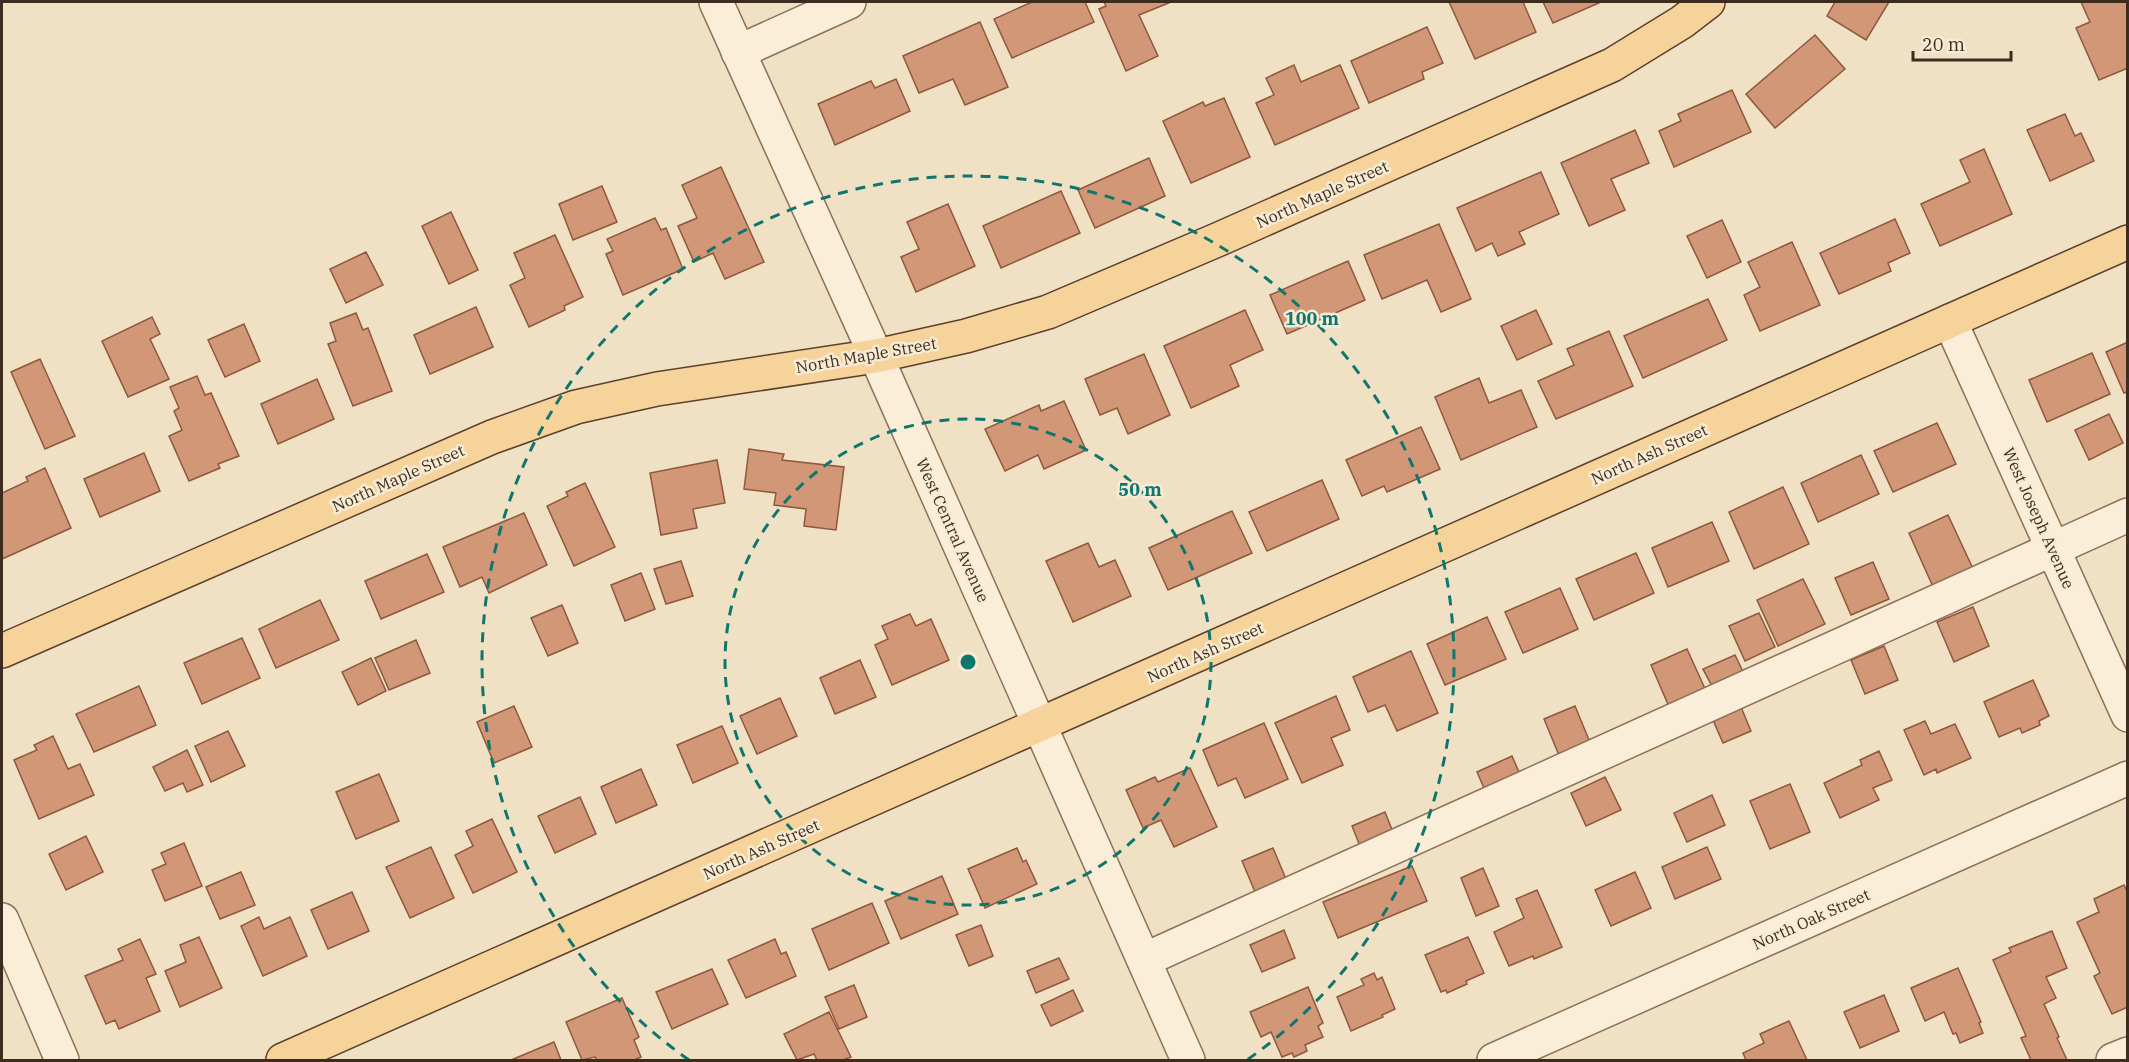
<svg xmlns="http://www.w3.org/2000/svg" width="2129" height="1062" font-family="'IBM Plex Serif',serif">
<rect width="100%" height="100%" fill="#f1e1c4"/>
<g fill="#d29777" stroke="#8e583d" stroke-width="1.5">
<polygon points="1032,2 1085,2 1094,22 1012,58 994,19"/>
<polygon points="1104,2 1171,2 1139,15 1158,56 1126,71 1099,9 1106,6"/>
<polygon points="1449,2 1523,2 1536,32 1475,59"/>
<polygon points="1543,2 1601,2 1553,23"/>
<polygon points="1835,2 1889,2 1866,40 1827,16"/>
<polygon points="2081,2 2128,2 2128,68 2099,80 2076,28 2090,22"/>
<polygon points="980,22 1008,87 965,105 953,79 919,93 903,56"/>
<polygon points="1427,27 1443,63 1422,72 1424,79 1369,103 1351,61"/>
<polygon points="1815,35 1845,69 1775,128 1746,94"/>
<polygon points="1294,65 1301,82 1340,65 1359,108 1275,145 1256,103 1274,95 1266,78"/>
<polygon points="896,79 910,111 835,145 818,104 871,81 875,88"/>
<polygon points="1732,90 1751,132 1674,167 1659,131 1681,121 1678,114"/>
<polygon points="1224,98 1250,157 1191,183 1163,121 1203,102 1205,106"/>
<polygon points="2065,114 2075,136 2081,133 2094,161 2050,181 2027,130"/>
<polygon points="1635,130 1649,163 1611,179 1625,210 1589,226 1561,163"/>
<polygon points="1984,149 2012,214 1940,246 1921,204 1970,182 1960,160"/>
<polygon points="1149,158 1165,196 1095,228 1078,190"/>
<polygon points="721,167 764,262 725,279 713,253 694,262 678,226 697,218 682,185"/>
<polygon points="1541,172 1559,214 1519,232 1525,244 1498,256 1492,243 1476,251 1457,208"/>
<polygon points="602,186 617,222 573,240 559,204"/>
<polygon points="1061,191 1080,233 1001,268 983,226"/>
<polygon points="948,204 975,266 916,292 901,257 919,249 907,222"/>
<polygon points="451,212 478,270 449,284 422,226"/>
<polygon points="655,218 661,230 666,228 683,269 623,295 606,254 613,251 607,239"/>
<polygon points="1895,219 1910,253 1888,263 1891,271 1839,294 1820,253"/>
<polygon points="1722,220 1741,262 1707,278 1687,236"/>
<polygon points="1439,224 1471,299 1441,312 1427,280 1382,299 1364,255"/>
<polygon points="555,235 583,297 564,306 565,310 529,327 510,285 525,278 514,253"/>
<polygon points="1792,242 1820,305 1760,331 1744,295 1760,287 1748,262"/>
<polygon points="366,252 383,285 346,303 330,269"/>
<polygon points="1348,261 1365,300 1287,334 1270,295"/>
<polygon points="1708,299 1727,340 1643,378 1624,336"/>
<polygon points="476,307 493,347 430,374 414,335"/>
<polygon points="1245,310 1263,350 1230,365 1239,386 1191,408 1164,346"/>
<polygon points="1536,310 1552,344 1517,360 1501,326"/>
<polygon points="356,313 363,330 368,328 392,391 353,406 328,344 336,341 330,323"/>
<polygon points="152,317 160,334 150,339 169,379 128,397 102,341"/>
<polygon points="244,324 260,361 225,377 208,340"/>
<polygon points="1609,331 1633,386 1556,419 1538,381 1574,365 1567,349"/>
<polygon points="2128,342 2128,392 2124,393 2106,352"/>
<polygon points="2092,353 2110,394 2047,422 2029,380"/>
<polygon points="1144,354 1170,415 1128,434 1117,408 1100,415 1085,379"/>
<polygon points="40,359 75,436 45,449 11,372"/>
<polygon points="197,376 205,395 211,393 239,456 218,464 220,468 189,481 169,436 182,430 174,411 179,408 170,387"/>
<polygon points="1479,378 1489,403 1521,390 1537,427 1461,460 1435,397"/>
<polygon points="317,379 334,419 278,444 261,404"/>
<polygon points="1064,401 1086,450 1044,469 1038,455 1005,471 985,429 1039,405 1041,411"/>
<polygon points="2109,414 2123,443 2089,460 2075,430"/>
<polygon points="1937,423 1956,464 1893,492 1874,451"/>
<polygon points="1421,427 1440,469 1387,492 1384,486 1362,496 1346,460"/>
<polygon points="749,449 784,454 782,460 844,467 836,530 804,526 806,509 774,505 776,493 744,489"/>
<polygon points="144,453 160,491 100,517 84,479"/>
<polygon points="1861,455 1879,494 1818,522 1801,483"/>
<polygon points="717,460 725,503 693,509 697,528 661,535 650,473"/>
<polygon points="45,468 71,528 2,559 2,493 28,481 26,477"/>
<polygon points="1322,480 1339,519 1267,551 1249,512"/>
<polygon points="585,483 615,547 574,566 547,506 568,496 566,492"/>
<polygon points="1783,487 1809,544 1754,569 1729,512"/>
<polygon points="1232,511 1252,553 1168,590 1149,548"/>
<polygon points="524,513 547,565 489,593 482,577 460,587 443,547"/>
<polygon points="1948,515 1974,571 1934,589 1909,533"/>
<polygon points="1712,522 1729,561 1668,587 1652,548"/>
<polygon points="1088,543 1099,567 1115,560 1131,596 1073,622 1046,561"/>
<polygon points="1636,553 1654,593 1594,620 1576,579"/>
<polygon points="427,554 444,592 381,619 365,581"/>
<polygon points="681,561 693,596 666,604 654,569"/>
<polygon points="1873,562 1889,599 1851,615 1835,578"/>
<polygon points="641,573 655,609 625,621 611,585"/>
<polygon points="1803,579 1825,624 1778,646 1757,600"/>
<polygon points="1560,588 1578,629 1523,653 1505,612"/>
<polygon points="320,600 339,640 276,668 259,629"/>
<polygon points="562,605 578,643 548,656 531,618"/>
<polygon points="1973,607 1989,646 1954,662 1937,622"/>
<polygon points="1759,613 1775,647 1745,661 1729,626"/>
<polygon points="910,614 916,626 931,619 949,660 892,685 875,645 888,639 882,626"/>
<polygon points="1487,617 1506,659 1445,685 1427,644"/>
<polygon points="242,638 260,678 202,704 184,663"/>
<polygon points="416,640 430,673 389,690 375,658"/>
<polygon points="1884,646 1898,680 1865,694 1851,660"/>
<polygon points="1687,649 1707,693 1670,709 1651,665"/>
<polygon points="1411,651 1438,713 1397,731 1385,705 1368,712 1353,677"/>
<polygon points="1735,655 1744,674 1713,688 1703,669"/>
<polygon points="371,658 386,691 358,705 342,672"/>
<polygon points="860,660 876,697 835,714 820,678"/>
<polygon points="2033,680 2049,716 2039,721 2040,725 2022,733 2020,728 1999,737 1984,702"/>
<polygon points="139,686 156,725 94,752 76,714"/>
<polygon points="1336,696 1350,730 1331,738 1343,765 1302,783 1275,723"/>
<polygon points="780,698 797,736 757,754 740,716"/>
<polygon points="514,706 532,747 494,763 477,722"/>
<polygon points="1575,706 1594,752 1563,765 1544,719"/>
<polygon points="1741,707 1751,731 1723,743 1713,720"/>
<polygon points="1925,721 1931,734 1955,724 1971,758 1937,773 1936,769 1924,775 1904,730"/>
<polygon points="1264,723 1288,779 1245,798 1236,778 1218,786 1203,750"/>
<polygon points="722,726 738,763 693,783 677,745"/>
<polygon points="228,731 245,766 211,782 195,746"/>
<polygon points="53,736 68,769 80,764 94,795 39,819 14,760 37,750 34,745"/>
<polygon points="187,750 203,785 187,792 183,783 165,791 153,767"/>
<polygon points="1879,751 1892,780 1873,788 1879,800 1840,818 1824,783 1862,765 1860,760"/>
<polygon points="1512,756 1525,786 1490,802 1477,772"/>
<polygon points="1190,768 1217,827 1174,847 1161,820 1143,828 1126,790 1155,777 1158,782"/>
<polygon points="641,769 657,805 616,823 601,787"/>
<polygon points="379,774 399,821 356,839 336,792"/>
<polygon points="1605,777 1621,810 1586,826 1571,793"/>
<polygon points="1790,784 1810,832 1770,849 1750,801"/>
<polygon points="1712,795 1725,825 1687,842 1674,813"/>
<polygon points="580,797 596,834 555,853 538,816"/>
<polygon points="1385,812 1395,837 1362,851 1352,826"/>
<polygon points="492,819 517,872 473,893 455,855 473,846 466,831"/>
<polygon points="86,836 103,872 66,890 49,854"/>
<polygon points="184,843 202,886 165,901 152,870 166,864 161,853"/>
<polygon points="431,847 454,898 410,918 386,867"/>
<polygon points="1707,847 1721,879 1675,899 1662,867"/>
<polygon points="1017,848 1023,862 1026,860 1037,884 985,908 968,869"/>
<polygon points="1273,848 1289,886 1258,899 1242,861"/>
<polygon points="1412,866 1427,901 1338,938 1323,902"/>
<polygon points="1483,868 1499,906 1476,916 1461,878"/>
<polygon points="241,872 255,905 220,919 206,887"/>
<polygon points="1635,872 1651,908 1611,926 1595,890"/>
<polygon points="942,876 958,914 901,939 885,901"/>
<polygon points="2124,885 2128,893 2128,1007 2112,1014 2094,976 2100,973 2077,922 2099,912 2094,899"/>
<polygon points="1537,890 1562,947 1534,959 1533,956 1509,966 1494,932 1524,918 1516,899"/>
<polygon points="352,892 369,931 328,949 311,910"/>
<polygon points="872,903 889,943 829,970 812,929"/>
<polygon points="259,917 264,929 290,917 307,956 263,976 241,926"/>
<polygon points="981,925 993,956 969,966 956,935"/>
<polygon points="1284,930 1295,958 1262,972 1250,945"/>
<polygon points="2052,931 2067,968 2046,977 2056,998 2044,1004 2059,1037 2057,1038 2067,1060 2031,1060 2021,1038 2026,1036 1993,960 2011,952 2009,948"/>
<polygon points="199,937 222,988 180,1007 165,971 186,962 180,945"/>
<polygon points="1468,937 1484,973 1466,981 1467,984 1447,993 1446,990 1441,992 1425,955"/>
<polygon points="140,939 156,974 146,978 160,1011 119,1029 115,1020 106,1024 85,976 123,960 118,949"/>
<polygon points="775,939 781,954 786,952 796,976 746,998 728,960"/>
<polygon points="1059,958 1069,979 1036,993 1027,971"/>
<polygon points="1958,968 1981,1022 1979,1023 1983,1033 1960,1043 1956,1033 1953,1034 1944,1012 1925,1021 1911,988"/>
<polygon points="712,969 728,1004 672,1029 656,992"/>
<polygon points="1374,973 1377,980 1382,977 1395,1009 1382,1015 1383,1017 1351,1031 1337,997 1364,985 1361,979"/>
<polygon points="854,985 867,1017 839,1029 825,997"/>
<polygon points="1308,987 1323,1023 1318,1026 1323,1037 1305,1045 1307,1051 1294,1057 1292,1053 1282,1057 1271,1032 1261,1037 1250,1012"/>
<polygon points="1073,990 1083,1011 1051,1026 1041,1005"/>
<polygon points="1884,995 1899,1031 1860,1048 1844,1012"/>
<polygon points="622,998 639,1037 634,1040 641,1057 634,1060 597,1060 595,1057 582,1060 566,1022"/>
<polygon points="829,1012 851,1057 843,1060 817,1060 814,1054 797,1060 784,1034"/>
<polygon points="1789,1021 1807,1060 1746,1060 1743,1053 1764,1043 1760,1034"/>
<polygon points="554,1042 561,1060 511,1060"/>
</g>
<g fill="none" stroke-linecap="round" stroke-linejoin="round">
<g stroke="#8d7159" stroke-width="36">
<g id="minor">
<polyline points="716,2 876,356 1188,1060"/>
<polyline points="738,52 849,2"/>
<polyline points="1950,321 2128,715"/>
<polyline points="2,920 62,1060"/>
<polyline points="1144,960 2128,515"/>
<polyline points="1494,1060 2128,778"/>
<polyline points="2113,1060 2128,1054"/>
</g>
</g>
<g stroke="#5b402d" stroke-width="36">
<g id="major">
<polyline points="2,651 492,437 576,407 657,389 876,356 966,336 1048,312 1217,240 1612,65 1682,22 1708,2"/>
<polyline points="283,1060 2128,242"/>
</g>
</g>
<use href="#minor" stroke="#fbeed8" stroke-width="33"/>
<use href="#major" stroke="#f6d39a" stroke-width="33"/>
</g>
<g fill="none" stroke="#0f766e" stroke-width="3" stroke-dasharray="10 8">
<circle cx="968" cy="662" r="243"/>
<path d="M689 1060A486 486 0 1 1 1247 1060"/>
</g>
<g text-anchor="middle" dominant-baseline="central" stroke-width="5" stroke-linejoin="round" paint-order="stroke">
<g font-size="16" fill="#3c2b1e" stroke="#f8ebd4">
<text transform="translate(1322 194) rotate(-24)">North Maple Street</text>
<text transform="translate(866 355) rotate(-10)">North Maple Street</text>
<text transform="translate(1649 454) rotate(-24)">North Ash Street</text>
<text transform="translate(398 478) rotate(-24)">North Maple Street</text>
<text transform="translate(2039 518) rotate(66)">West Joseph Avenue</text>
<text transform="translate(953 530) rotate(66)">West Central Avenue</text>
<text transform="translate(1205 652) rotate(-24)">North Ash Street</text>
<text transform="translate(761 849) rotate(-24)">North Ash Street</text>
<text transform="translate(1811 919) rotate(-24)">North Oak Street</text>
</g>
</g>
<circle cx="968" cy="662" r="9" fill="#0f766e" stroke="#f8ebd4" stroke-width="3"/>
<g font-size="18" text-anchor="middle" font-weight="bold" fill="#0f766e" stroke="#f8ebd4" stroke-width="5" stroke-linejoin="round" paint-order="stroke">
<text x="1312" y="325">100 m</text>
<text x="1140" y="496">50 m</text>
</g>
<rect width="2129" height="1062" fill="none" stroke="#3c2b1e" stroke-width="6"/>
<path d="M1913 51v9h98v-9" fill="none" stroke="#3c2b1e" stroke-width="3"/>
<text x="1922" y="51" font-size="18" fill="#3c2b1e" stroke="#f8ebd4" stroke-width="4.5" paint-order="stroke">20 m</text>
</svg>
